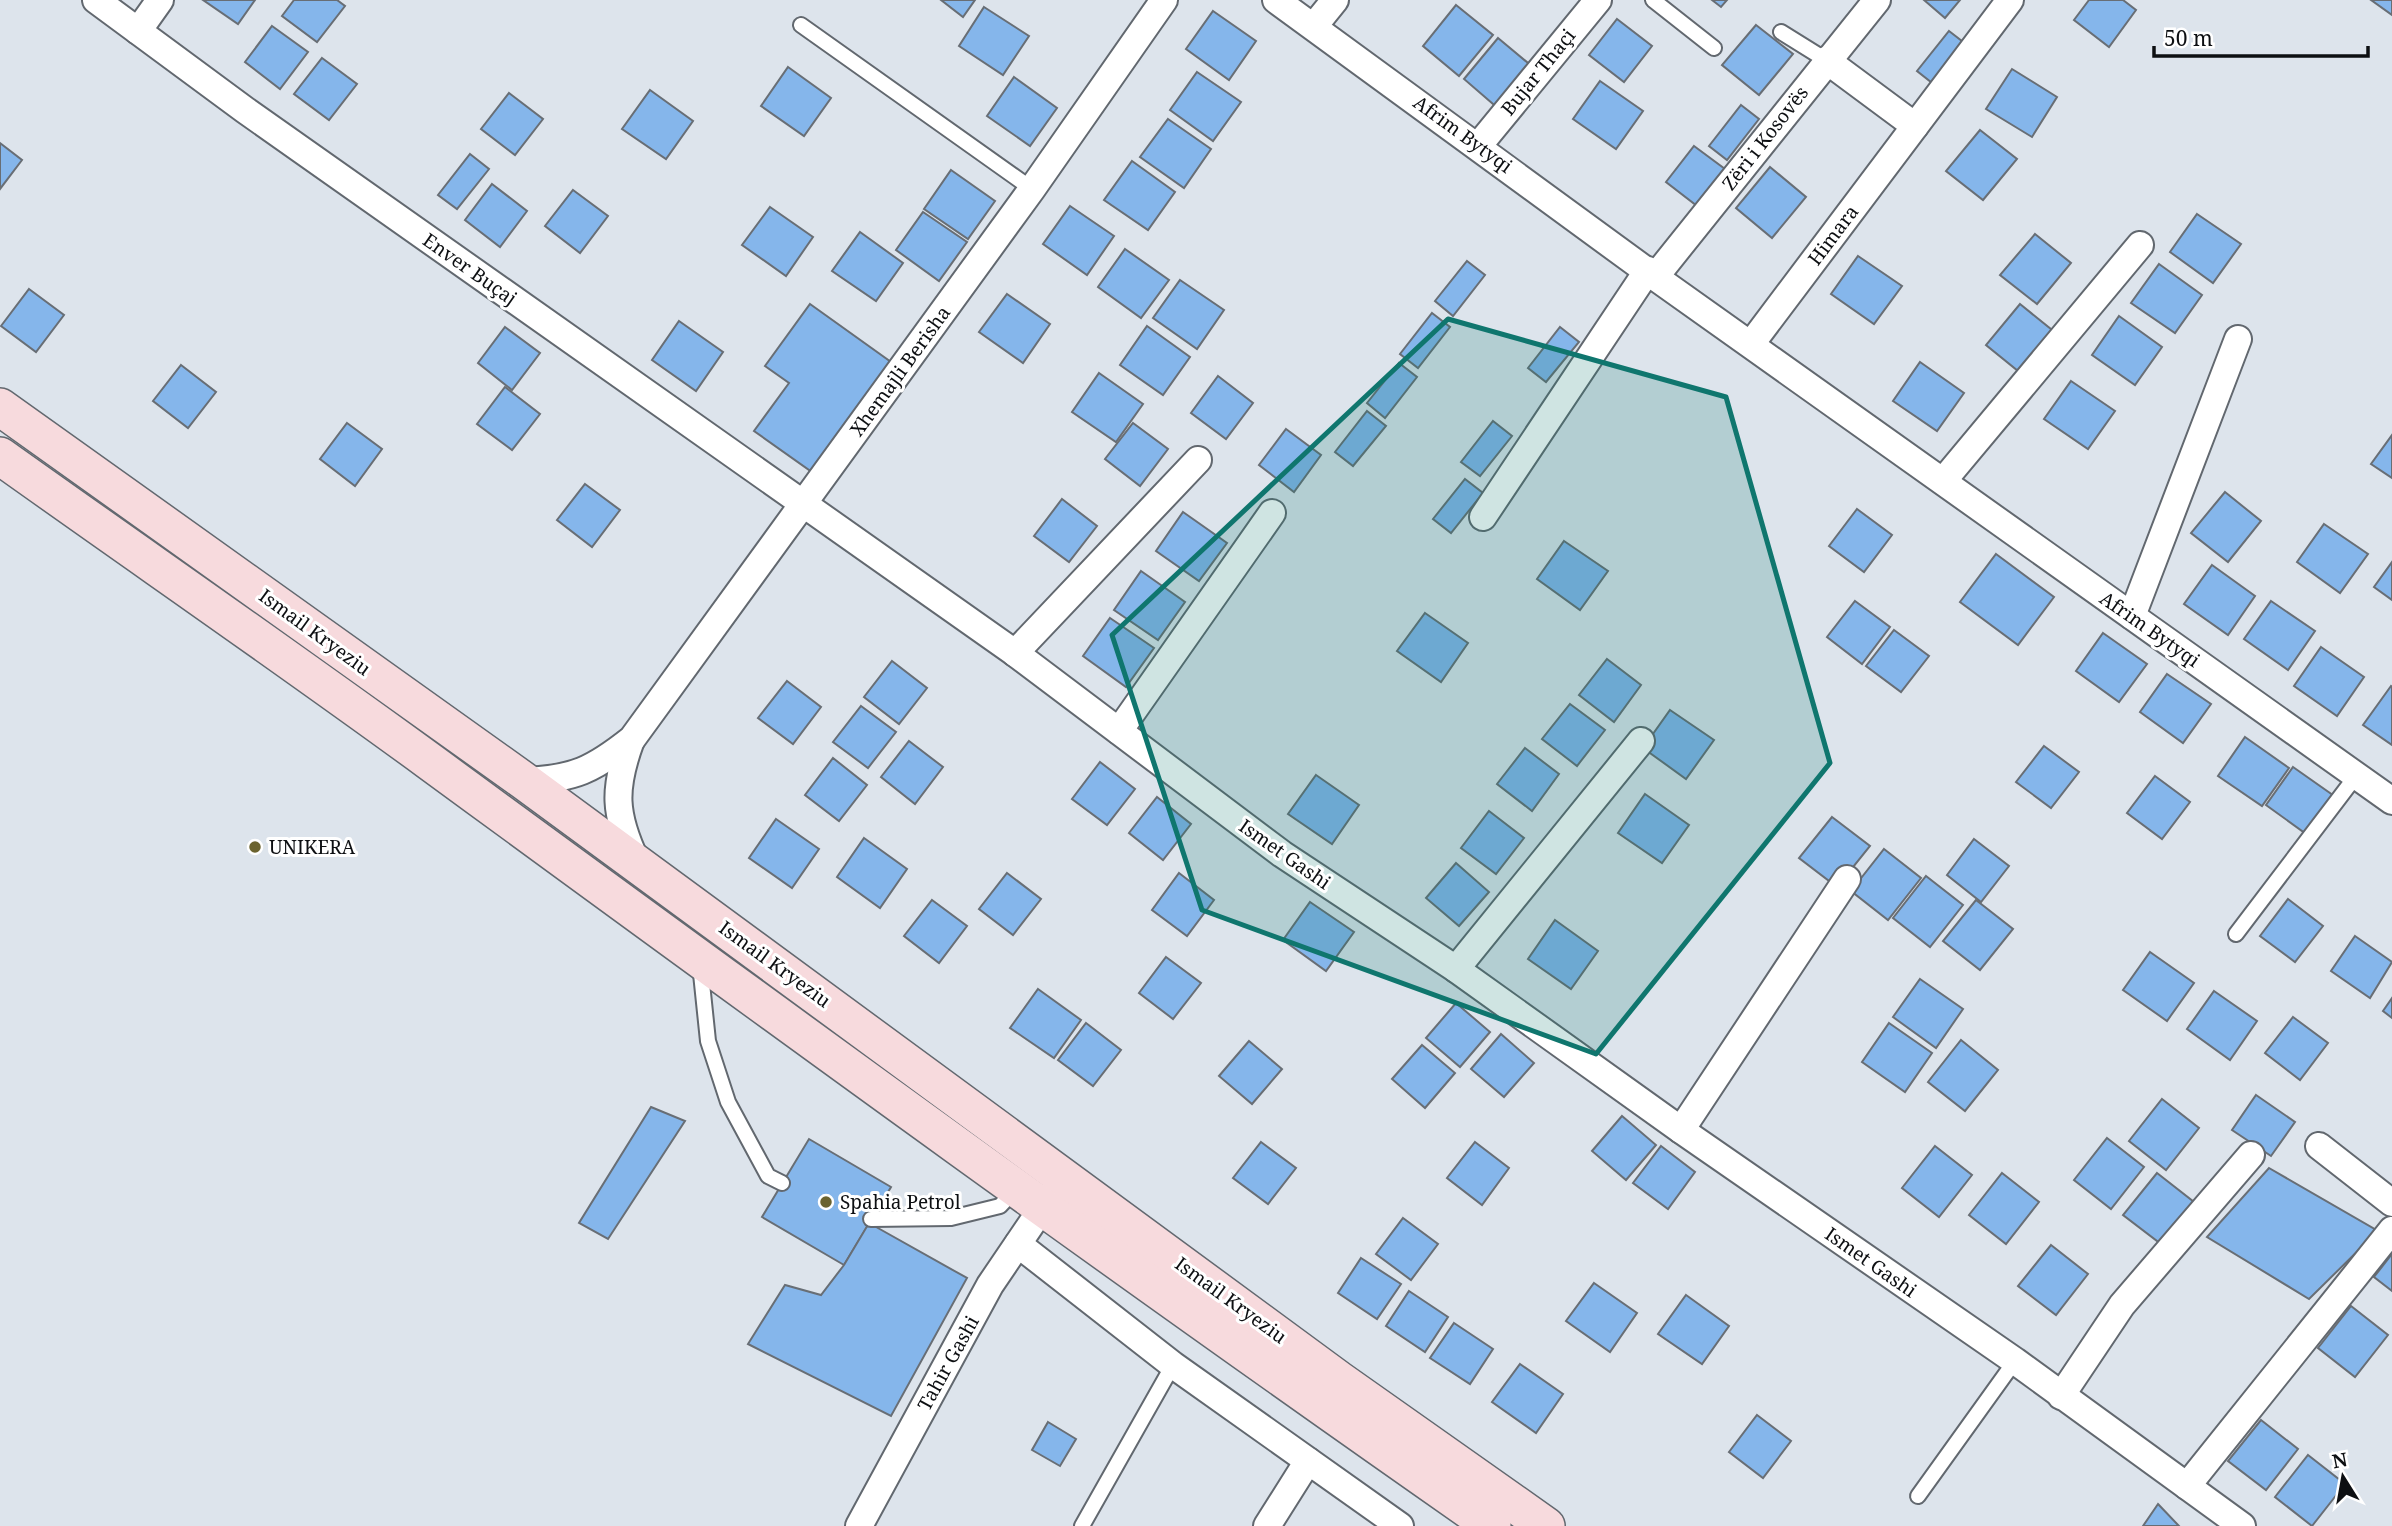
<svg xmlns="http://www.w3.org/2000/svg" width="2392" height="1526" font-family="'Noto Serif',serif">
<rect width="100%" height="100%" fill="#dde4ec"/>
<g fill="#85b6eb" stroke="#686e75" stroke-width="2">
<polygon points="203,0 255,0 238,24"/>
<polygon points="294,0 337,0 345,6 317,42 282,16"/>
<polygon points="941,0 975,0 963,17"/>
<polygon points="1712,0 1727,0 1721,7"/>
<polygon points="1924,0 1960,0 1945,18"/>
<polygon points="2089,0 2123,0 2136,10 2109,47 2074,20"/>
<polygon points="2371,0 2392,0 2392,15"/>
<polygon points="1456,5 1493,35 1459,76 1423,46"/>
<polygon points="984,7 1029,36 1003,75 959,46"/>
<polygon points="1213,11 1256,41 1229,80 1186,49"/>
<polygon points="1617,19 1652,46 1624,82 1589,55"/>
<polygon points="1756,25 1793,54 1759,95 1722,65"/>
<polygon points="272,26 308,52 280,89 245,62"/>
<polygon points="1949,31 1967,45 1936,86 1917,71"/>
<polygon points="1498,38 1534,68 1500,110 1464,79"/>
<polygon points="322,58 357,84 329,120 294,94"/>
<polygon points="788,67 831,98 804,136 761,106"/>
<polygon points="2012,69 2057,97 2032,137 1986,109"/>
<polygon points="1197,72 1241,102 1213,141 1170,110"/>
<polygon points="1014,77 1057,108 1030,146 987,116"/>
<polygon points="1600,81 1643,111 1616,149 1573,119"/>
<polygon points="650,90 693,121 666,159 622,129"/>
<polygon points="509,93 543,119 515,155 481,129"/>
<polygon points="1741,105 1759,119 1727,160 1709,146"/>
<polygon points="1168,119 1211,149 1184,188 1140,157"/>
<polygon points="1980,130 2017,159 1983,200 1946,171"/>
<polygon points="0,143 22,160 0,189"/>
<polygon points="1694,146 1729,172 1701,209 1666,182"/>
<polygon points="470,154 489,169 457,209 438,195"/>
<polygon points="1132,161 1175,192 1148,230 1104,200"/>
<polygon points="1770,167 1806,197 1772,238 1736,208"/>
<polygon points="951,170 995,201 968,239 924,209"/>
<polygon points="492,184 527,211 500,247 465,220"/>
<polygon points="573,190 608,216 580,253 545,226"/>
<polygon points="1070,206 1114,236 1087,275 1043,244"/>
<polygon points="770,207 813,237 786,276 742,245"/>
<polygon points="923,212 967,242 939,281 896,250"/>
<polygon points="2197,214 2241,244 2213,283 2170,252"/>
<polygon points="860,232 903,263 876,301 832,271"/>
<polygon points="2035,234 2071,263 2037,304 2000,275"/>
<polygon points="1125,249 1169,280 1141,318 1098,287"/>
<polygon points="1858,256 1902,286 1874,324 1831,294"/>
<polygon points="1467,261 1485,275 1453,316 1435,301"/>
<polygon points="2159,264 2202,295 2175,333 2131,303"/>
<polygon points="1180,280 1224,310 1197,349 1153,318"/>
<polygon points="29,289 64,315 36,352 1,326"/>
<polygon points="1007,294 1050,324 1023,363 979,332"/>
<polygon points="810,304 898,367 819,477 754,431 789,383 765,366"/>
<polygon points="2020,304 2057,334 2023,375 1986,345"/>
<polygon points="1432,313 1450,327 1418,368 1400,354"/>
<polygon points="2119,316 2162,347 2135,385 2092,355"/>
<polygon points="679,321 723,352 696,391 652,360"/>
<polygon points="1147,326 1190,357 1163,395 1120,365"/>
<polygon points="505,327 540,353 512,390 478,363"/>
<polygon points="1560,327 1579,342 1546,382 1528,368"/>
<polygon points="1920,362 1964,393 1937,431 1893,401"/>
<polygon points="1399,363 1417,377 1385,418 1367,403"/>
<polygon points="181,365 216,392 188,428 153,401"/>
<polygon points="1099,373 1143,404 1116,442 1072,412"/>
<polygon points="1218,376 1253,403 1226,439 1191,413"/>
<polygon points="2071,381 2115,411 2088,449 2044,419"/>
<polygon points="505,387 540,414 512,450 477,424"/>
<polygon points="1367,411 1386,426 1353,466 1335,452"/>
<polygon points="1493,421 1512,436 1480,476 1461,462"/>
<polygon points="347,423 382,449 355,486 320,459"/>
<polygon points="1133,423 1168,449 1140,486 1105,459"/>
<polygon points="1286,429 1321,455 1294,492 1259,465"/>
<polygon points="2392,435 2392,478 2371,464"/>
<polygon points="1465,479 1483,493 1451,533 1433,519"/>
<polygon points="585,484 620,510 592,547 557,520"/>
<polygon points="2225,492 2261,521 2228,562 2191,533"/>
<polygon points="1062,499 1097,526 1069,562 1034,536"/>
<polygon points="1857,509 1892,535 1864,572 1829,546"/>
<polygon points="1183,512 1227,543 1199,581 1156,551"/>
<polygon points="2324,524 2368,554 2340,593 2297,562"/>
<polygon points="1564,541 1608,571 1580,610 1537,579"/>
<polygon points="1996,554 2054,597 2018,645 1960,602"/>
<polygon points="2392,562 2392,600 2374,587"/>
<polygon points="2212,565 2255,596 2228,635 2184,604"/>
<polygon points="1141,571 1185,602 1158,640 1114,610"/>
<polygon points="1855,601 1890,627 1862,664 1827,637"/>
<polygon points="2271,601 2315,631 2288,670 2244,639"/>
<polygon points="1425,613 1468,643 1441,682 1397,651"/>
<polygon points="1110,618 1154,648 1126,687 1083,656"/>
<polygon points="1894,630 1929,656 1901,692 1866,666"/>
<polygon points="2103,633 2147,664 2119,702 2076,671"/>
<polygon points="2321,647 2364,677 2337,716 2294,686"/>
<polygon points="1607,659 1641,685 1614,722 1579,695"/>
<polygon points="892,661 927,688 899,724 864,697"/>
<polygon points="2167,674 2211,704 2183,743 2140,712"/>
<polygon points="787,681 821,707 793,744 758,718"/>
<polygon points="2391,686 2392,687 2392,745 2363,725"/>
<polygon points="1570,704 1605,730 1577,766 1542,739"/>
<polygon points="861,706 896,732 868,768 833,742"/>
<polygon points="1670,710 1714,740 1686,779 1643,748"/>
<polygon points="2245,737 2289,768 2262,806 2218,776"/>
<polygon points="909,741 943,767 915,804 881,777"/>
<polygon points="2044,746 2079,772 2051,808 2016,782"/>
<polygon points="1525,748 1559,774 1532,811 1497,784"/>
<polygon points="833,758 867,785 839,821 805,795"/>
<polygon points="1100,762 1135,789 1107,825 1072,799"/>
<polygon points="2293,767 2337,798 2309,836 2266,805"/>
<polygon points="1316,775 1359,805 1332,844 1288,814"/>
<polygon points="2155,776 2190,802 2162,839 2127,813"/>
<polygon points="1645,794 1689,825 1662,863 1618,833"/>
<polygon points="1157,797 1191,824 1163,860 1129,833"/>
<polygon points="1489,811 1524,838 1496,874 1461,848"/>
<polygon points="1832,817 1870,846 1837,887 1799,858"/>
<polygon points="776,819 819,849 792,888 749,858"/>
<polygon points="864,838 907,869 880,908 837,877"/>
<polygon points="1974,839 2009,866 1981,902 1947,875"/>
<polygon points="1884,849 1921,878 1888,920 1851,891"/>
<polygon points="1456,863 1489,892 1459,926 1426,898"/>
<polygon points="1007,873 1041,899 1013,935 979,909"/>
<polygon points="1179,873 1214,900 1187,936 1152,910"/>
<polygon points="1926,876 1963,905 1930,947 1893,918"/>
<polygon points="2288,899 2323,926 2295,962 2260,936"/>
<polygon points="932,900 967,926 939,963 904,936"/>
<polygon points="1976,900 2013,929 1980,970 1943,941"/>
<polygon points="1310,902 1354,932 1326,971 1283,940"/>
<polygon points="1555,920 1598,951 1571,989 1528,959"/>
<polygon points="2355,936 2392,962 2370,998 2331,971"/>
<polygon points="2150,952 2194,983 2167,1021 2123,990"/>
<polygon points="1166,957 1201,983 1173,1019 1139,993"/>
<polygon points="1920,979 1963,1009 1936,1048 1893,1017"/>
<polygon points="1038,989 1081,1020 1054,1058 1010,1028"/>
<polygon points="2214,991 2257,1021 2230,1060 2187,1029"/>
<polygon points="2392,998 2392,1018 2383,1011"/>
<polygon points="1456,1003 1490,1032 1460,1067 1426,1038"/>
<polygon points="2293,1017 2328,1043 2300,1080 2265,1053"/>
<polygon points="1086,1023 1121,1050 1093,1086 1058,1060"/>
<polygon points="1889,1023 1932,1053 1905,1092 1862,1062"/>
<polygon points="1501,1034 1534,1063 1504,1097 1471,1069"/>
<polygon points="1961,1040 1998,1070 1965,1111 1928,1082"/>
<polygon points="1249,1041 1282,1069 1252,1104 1219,1076"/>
<polygon points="1422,1045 1455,1073 1425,1108 1392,1079"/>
<polygon points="2256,1095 2295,1122 2271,1156 2232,1130"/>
<polygon points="2162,1099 2199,1128 2166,1170 2129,1141"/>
<polygon points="651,1107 685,1121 608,1239 579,1223"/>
<polygon points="1622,1116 1656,1145 1626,1180 1592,1151"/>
<polygon points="2107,1138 2144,1167 2111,1209 2074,1180"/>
<polygon points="809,1139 891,1187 844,1265 762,1217"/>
<polygon points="1261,1142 1296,1168 1268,1204 1233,1178"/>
<polygon points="1475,1142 1509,1168 1482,1205 1447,1178"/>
<polygon points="1661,1146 1695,1172 1668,1209 1633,1183"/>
<polygon points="1935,1146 1972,1175 1939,1217 1902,1188"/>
<polygon points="2269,1168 2378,1231 2309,1299 2207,1237"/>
<polygon points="2002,1173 2039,1202 2006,1244 1969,1215"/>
<polygon points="2157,1173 2194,1202 2161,1244 2123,1215"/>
<polygon points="1403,1218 1438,1244 1411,1280 1376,1254"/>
<polygon points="869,1223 967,1278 891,1416 748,1344 785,1285 821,1295 844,1265"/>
<polygon points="2051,1245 2088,1274 2056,1315 2018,1286"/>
<polygon points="2392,1254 2392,1291 2374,1277"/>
<polygon points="1361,1258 1401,1284 1377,1319 1338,1293"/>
<polygon points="1594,1283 1637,1313 1610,1352 1566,1321"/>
<polygon points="1409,1291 1448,1317 1425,1352 1386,1326"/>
<polygon points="1686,1295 1729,1326 1702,1364 1658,1334"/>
<polygon points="2351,1306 2388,1335 2355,1377 2318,1348"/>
<polygon points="1454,1323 1493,1349 1470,1384 1430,1358"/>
<polygon points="1520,1364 1563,1394 1536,1433 1492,1402"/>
<polygon points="1757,1415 1791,1441 1763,1478 1729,1452"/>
<polygon points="2261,1420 2298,1449 2266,1490 2228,1461"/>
<polygon points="1048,1422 1076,1439 1060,1466 1032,1450"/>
<polygon points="2308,1455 2345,1484 2312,1526 2275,1497"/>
<polygon points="2158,1504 2179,1526 2143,1526"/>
</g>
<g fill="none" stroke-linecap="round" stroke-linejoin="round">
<g stroke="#62686f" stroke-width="18">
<g id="service">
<polyline points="1653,0 1714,48"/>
<polyline points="801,25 1032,189"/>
<polyline points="1781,32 1826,60"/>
<polyline points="2236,934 2356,776"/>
<polyline points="700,964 708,1041 728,1102 768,1176 782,1183"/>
<polyline points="871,1219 951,1218 1000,1206 1015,1190"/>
<polyline points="1918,1496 2015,1361"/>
<polyline points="1082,1526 1173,1365"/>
</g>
</g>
<g stroke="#62686f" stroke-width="30">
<g id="minor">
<polyline points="96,0 245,110 1015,653 1282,854 1456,969 1681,1130 2015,1361 2242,1526"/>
<polyline points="1276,0 1655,277 2392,801"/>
<polyline points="1314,26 1335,0"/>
<polyline points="138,31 160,0"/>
<polyline points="1826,60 1915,126"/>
<polyline points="1479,145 1598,0"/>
<polyline points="1655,277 1877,0"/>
<polyline points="1751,344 2010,0"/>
<polyline points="1943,481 2140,245"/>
<polyline points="1483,517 1648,270"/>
<polyline points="2132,616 2238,339"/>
<polyline points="1015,653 1198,460"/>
<polyline points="1119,731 1272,513"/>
<path d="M631,740C613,789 614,814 636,861"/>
<path d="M524,781C574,779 593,770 632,739L1032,189L1164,0"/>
<polyline points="1456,969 1641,741"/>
<polyline points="1681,1130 1847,879"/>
<polyline points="2319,1146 2392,1203"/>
<polyline points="1018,1244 1173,1365 1400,1526"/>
<polyline points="2061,1396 2122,1305 2251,1155"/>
<polyline points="2187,1486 2392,1230"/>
<polyline points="859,1526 990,1285 1051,1195"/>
<polyline points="1267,1526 1308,1461"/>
</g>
</g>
<g stroke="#62686f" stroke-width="40">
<g id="secondary">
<polyline points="0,407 524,781 1339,1380 1546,1526"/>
<path d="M0,456C143,558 287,657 429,761C781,1019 1134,1276 1492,1526"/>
</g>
</g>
<use href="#service" stroke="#fff" stroke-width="14"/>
<use href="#minor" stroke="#fff" stroke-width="26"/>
<use href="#secondary" stroke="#f7dadd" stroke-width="37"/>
</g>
<path fill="#0f766e" fill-opacity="0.2" stroke="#0f766e" stroke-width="5" stroke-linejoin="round" d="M1448,319L1726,397L1830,763L1596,1054L1202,910L1112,635Z"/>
<g fill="#6b632f" stroke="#fff" stroke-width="2.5">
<circle cx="255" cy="847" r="7"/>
<circle cx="826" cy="1202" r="7"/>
</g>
<g text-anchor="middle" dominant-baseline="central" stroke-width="6" stroke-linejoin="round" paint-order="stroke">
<g font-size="19" fill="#0d0f12" stroke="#fff">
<text transform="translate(1538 72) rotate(-51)">Bujar Thaçi</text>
<text transform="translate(1463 134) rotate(36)">Afrim Bytyqi</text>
<text transform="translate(1765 138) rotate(-52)">Zëri i Kosovës</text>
<text transform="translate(1833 235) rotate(-53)">Himara</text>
<text transform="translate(470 269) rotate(35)">Enver Buçaj</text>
<text transform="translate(900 371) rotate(-54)">Xhemajli Berisha</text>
<text transform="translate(2150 629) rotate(35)">Afrim Bytyqi</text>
<text transform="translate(315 632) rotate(36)">Ismail Kryeziu</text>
<text transform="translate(1285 854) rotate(35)">Ismet Gashi</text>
<text transform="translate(775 964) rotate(36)">Ismail Kryeziu</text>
<text transform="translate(1871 1262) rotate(35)">Ismet Gashi</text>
<text transform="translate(1231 1300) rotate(36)">Ismail Kryeziu</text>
<text transform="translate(948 1363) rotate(-61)">Tahir Gashi</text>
</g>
<g font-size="19" fill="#0d0f12" stroke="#fff" text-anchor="start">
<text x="269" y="847">UNIKERA</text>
<text x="840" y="1202">Spahia Petrol</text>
</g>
</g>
<g transform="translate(2343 1477) rotate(349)" stroke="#ffffff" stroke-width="5" paint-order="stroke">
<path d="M0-5L12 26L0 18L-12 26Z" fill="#0d0f12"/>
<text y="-10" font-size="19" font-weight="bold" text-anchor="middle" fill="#0d0f12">N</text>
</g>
<path d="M2154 46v10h214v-10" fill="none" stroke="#0d0f12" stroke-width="3.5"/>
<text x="2164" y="46" font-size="21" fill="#0d0f12" stroke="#ffffff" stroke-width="5" paint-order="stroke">50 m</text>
</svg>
